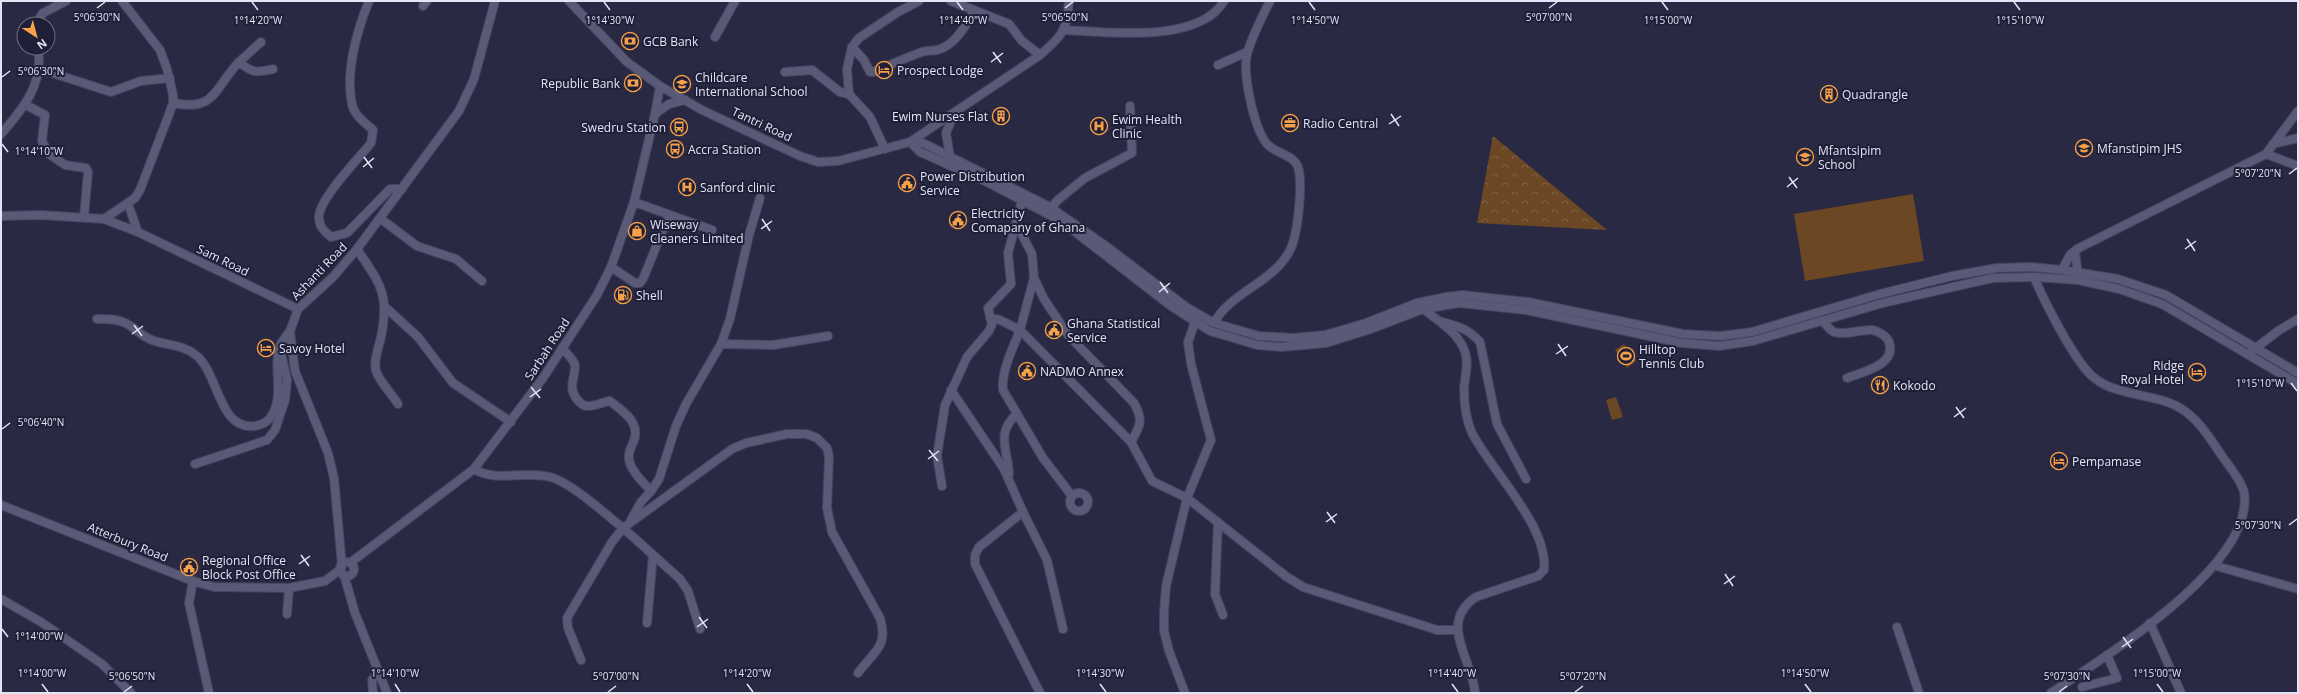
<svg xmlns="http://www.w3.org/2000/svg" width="2299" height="694" font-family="'Open Sans',sans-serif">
<defs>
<pattern id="forest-crowns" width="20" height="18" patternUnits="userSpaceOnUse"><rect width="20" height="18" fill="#6c4723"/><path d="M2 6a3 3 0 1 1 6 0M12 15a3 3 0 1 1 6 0" fill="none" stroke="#816144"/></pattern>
</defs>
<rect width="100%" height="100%" fill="#292943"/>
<polygon fill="url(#forest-crowns)" points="1493,136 1607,230 1477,223"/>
<g fill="#6c4723">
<polygon points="1913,194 1924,261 1805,281 1794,214"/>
<polygon points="1624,344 1636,361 1627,368 1615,350"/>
<polygon points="1616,397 1623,417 1612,420 1606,400"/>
</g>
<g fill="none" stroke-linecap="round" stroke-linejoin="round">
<g stroke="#44445a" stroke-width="10">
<g id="minor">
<path d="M369,1C357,30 345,73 352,104C354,115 365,123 373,130L371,143C359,158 319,199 319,217C319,227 324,231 331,237L347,233L390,189H402"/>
<path d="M569,1L627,62L660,86L702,110L800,156L818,162L838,161L910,142L1040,55C1062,36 1067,31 1069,1"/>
<polyline points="951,1 1009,24 1022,41 1040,55"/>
<polyline points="423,6 427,1"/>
<polyline points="36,24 43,13 66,1"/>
<path d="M1065,30C1107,32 1199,44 1224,1"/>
<polyline points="715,37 735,1"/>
<path d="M852,47L864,60L870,72H873C888,66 907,57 922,52C928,50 932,51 937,50C955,46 967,24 974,10"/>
<polyline points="239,62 261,42"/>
<polyline points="1218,65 1247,52"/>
<polyline points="40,69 111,92 141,81 170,78"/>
<polyline points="785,72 812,70 840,92 849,94"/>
<path d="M173,103C216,112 214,88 239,62C252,73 257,73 273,69"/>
<polyline points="26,105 45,115 42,141 49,154 65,165 86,168 88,172 84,217"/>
<polyline points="655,114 669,104 685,100"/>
<path d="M1,134C23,109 44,84 38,48"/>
<polyline points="910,142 920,152 987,182 1061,221 1171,306 1210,331 1257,345 1282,347 1326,343 1368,330 1423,309 1459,303 1526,310 1682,343 1719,346 1753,341 1883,303 1953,287 1993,278 2034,277 2078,280 2119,289 2162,304 2298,384"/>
<polyline points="910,142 923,143 1050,207 1106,246 1186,307 1214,323 1259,336 1294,338 1325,335 1366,323 1417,303 1446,297 1462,295 1528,302 1683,334 1720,336 1752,332 1880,294 1952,276 1997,268 2031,267 2062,270 2118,279 2166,295 2298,373"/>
<polyline points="2273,144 2298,138"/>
<polyline points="885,149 870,117 849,94 847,69 852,47 859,38 898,12 919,1"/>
<polyline points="2266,154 2298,111"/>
<polyline points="950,157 946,133 954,114"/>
<polyline points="634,202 712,230"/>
<polyline points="128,204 138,232"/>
<polyline points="1048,211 1059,199 1085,178 1132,153 1130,106"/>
<polyline points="1,216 41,215 104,219 138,232 298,309"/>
<polyline points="104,219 135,198 140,190 168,117 173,103 173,95 167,69 160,50 122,1"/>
<polyline points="381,219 417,246 456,259 482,281"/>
<polyline points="1017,225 1032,254 1034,278 1020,330 1131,442 1152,481 1187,498 1287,577 1303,587 1437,630 1457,630"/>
<path d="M357,249C380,284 390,293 381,337C379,347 373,361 376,371C379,381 392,394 398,404"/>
<polyline points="2075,251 2078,276"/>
<polyline points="611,267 635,283 640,283 643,279 669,215"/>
<polyline points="2062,270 2070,255 2077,249 2266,154 2298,166"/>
<path d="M2034,277C2044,301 2074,360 2092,376C2099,382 2108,387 2116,389C2136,396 2162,397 2180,408C2198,418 2211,440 2222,456C2229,466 2241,480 2244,492C2256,565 2104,657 2051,693"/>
<path d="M1034,278L1044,299L1068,335L1134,403C1144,421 1140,426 1131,442"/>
<polyline points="384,306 418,337 453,383 511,422"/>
<path d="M1421,307C1436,320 1459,332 1465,352C1469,363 1465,377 1464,388C1464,402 1466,420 1472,433C1491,470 1549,527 1544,570L1538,576L1476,597C1437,623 1473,660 1475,693"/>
<path d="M990,318L1000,320L1020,330C1013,348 1001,371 1003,390L1043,458L1072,496"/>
<path d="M97,319C109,319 122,319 132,327C138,332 144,337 152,340C168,346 183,344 197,356C219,375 219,431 255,426C261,425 266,423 270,418C286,397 272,369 280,346C282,341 287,335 290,331"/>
<path d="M1823,321C1826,325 1830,330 1834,332C1846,336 1860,329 1872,330C1878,331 1887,336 1889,342C1897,365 1862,372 1847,378"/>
<path d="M1442,322C1457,326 1469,329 1480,342L1497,424L1526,479"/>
<path d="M1214,323C1231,291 1276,282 1291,248C1298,232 1303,183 1298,167C1293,154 1276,154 1267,144C1254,128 1241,71 1248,51C1253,34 1262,17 1270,1"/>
<polyline points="721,344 773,345 828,336"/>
<path d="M562,348C566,353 574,359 575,366C575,379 568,386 576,398C579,402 582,405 586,406C593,407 603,402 610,401C622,411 638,420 635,437C634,443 629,449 629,455C627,468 644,483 651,491"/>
<polyline points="2252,351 2278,331 2298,319"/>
<polyline points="951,390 1004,469 1023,512 979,547 975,555 975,564 1040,693"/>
<polyline points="195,464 267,440 275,430 285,400 287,380 281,353"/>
<path d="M474,469C497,483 524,470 550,477C572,483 604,513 623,528L612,542L567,618L568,628L581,660"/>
<path d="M1009,474C1008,450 995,433 1017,414"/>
<polyline points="942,486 937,456 945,405 967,357 989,331 992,324 988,308 1011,284 1008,253 1023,197"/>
<circle cx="1079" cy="502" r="9"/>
<polyline points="1,505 193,581 214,587 289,588 325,581 341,569"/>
<polyline points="1023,512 1047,560 1063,629"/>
<polyline points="631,520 641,502 651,491 659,479 676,426 686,404 721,344 730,319 749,235 760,198"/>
<polyline points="1218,522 1215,594 1223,615"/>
<circle cx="347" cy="569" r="7"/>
<polyline points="350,563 474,469 543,378 597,295 611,267 634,202 655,114 660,86"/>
<polyline points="342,566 334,478 328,453 295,371 290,331 298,309 333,277 357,249 459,111 474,79 495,1"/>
<polyline points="2216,566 2298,589"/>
<polyline points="344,575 355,613 387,693"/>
<polyline points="193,581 189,603 209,693"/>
<polyline points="1,599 41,622 102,664 131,693"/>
<polyline points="287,614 289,588"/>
<polyline points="647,623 653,555"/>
<polyline points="2150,623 2181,693"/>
<polyline points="1897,627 1919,693"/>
<path d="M700,629L688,591L680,579L623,528L732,449L746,443L787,434H807L817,438L827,448L829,457L827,508L832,532L880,618C889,647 873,652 858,673"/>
<polyline points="2082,687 2117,678 2107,655"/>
<polyline points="373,693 372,680 378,672"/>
<polyline points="1185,693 1169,651 1164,631 1164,612 1166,586 1187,498 1211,440 1191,364 1188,342 1195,322"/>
</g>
</g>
<use href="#minor" stroke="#595a78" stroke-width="8"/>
</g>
<path fill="none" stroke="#e3e4f6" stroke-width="1.5" d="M252,2L258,10M604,2L610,10M957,2L963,10M1309,2L1315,10M1662,2L1668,10M2014,2L2020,10M97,8L105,2M1065,8L1073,2M1549,8L1557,2M993,52L1001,63M991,62L1003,53M2,77L10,71M1391,114L1399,126M1389,124L1401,116M2,144L8,152M364,157L372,168M363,167L374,158M2289,174L2297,168M1789,177L1797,188M1787,187L1798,178M762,219L770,231M761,229L772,221M2187,239L2195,251M2185,249L2196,241M1160,282L1168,293M1159,292L1170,283M134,325L142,336M132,334L143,326M1558,344L1566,356M1556,354L1568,346M2291,383L2297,391M531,387L540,398M530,397L541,389M1956,407L1964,418M1954,417L1966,408M2,429L10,423M929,450L938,461M928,459L939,451M1327,512L1335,523M1326,522L1337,514M2289,525L2297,519M301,555L309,566M299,564L310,556M1725,574L1733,586M1724,584L1735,576M699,617L707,628M697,627L708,619M2,629L8,637M2123,637L2131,648M2122,647L2133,639M42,684L48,692M395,684L400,692M747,684L753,692M1100,684L1106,692M1452,684L1458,692M1805,684L1811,692M2157,684L2163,692M124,692L132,686M608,692L616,686M1575,692L1583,686M2059,692L2067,686"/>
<defs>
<g id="bank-ring" transform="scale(0.9)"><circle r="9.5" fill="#1f1f38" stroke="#f7a149" stroke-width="1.5"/><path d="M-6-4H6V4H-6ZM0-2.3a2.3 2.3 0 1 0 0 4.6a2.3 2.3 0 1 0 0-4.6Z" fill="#f7a149"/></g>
<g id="hotel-ring" transform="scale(0.9)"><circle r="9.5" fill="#1f1f38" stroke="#f7a149" stroke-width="1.5"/><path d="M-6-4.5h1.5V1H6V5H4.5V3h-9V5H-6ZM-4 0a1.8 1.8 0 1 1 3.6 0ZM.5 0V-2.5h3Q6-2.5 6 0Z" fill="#f7a149"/></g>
<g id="school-ring" transform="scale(0.9)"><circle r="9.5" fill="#1f1f38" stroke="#f7a149" stroke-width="1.5"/><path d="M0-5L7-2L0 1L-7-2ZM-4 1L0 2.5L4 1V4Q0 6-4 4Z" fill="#f7a149"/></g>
<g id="building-ring" transform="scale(0.9)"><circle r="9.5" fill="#1f1f38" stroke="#f7a149" stroke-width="1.5"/><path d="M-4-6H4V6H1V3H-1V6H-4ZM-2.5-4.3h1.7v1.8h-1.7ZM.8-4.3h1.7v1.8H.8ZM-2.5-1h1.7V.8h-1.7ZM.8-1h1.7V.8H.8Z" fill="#f7a149"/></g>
<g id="office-ring" transform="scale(0.9)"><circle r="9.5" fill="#1f1f38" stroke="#f7a149" stroke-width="1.5"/><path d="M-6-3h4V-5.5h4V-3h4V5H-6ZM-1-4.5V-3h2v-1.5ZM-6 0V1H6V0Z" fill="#f7a149"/></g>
<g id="hospital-ring" transform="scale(0.9)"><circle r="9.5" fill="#1f1f38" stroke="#f7a149" stroke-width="1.5"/><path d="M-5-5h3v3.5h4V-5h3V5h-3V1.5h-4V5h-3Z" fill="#f7a149"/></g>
<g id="bus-ring" transform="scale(0.9)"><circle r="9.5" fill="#1f1f38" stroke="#f7a149" stroke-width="1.5"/><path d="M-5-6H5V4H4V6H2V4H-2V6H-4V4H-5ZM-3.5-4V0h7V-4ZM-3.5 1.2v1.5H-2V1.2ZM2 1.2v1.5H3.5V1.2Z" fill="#f7a149"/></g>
<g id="civic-ring" transform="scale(0.9)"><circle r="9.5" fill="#1f1f38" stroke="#f7a149" stroke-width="1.5"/><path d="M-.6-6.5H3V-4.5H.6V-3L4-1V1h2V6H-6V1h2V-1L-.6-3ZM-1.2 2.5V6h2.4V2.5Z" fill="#f7a149"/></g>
<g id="shop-ring" transform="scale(0.9)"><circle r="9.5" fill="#1f1f38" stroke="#f7a149" stroke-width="1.5"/><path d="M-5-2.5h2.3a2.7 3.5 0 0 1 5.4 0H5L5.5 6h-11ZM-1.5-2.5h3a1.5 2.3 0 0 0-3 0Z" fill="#f7a149"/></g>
<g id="fuel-ring" transform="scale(0.9)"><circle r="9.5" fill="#1f1f38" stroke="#f7a149" stroke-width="1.5"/><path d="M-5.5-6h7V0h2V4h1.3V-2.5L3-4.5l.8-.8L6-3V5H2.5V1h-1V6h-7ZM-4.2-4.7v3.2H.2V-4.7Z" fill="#f7a149"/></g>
<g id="stadium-ring" transform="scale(0.9)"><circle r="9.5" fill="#1f1f38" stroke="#f7a149" stroke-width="1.5"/><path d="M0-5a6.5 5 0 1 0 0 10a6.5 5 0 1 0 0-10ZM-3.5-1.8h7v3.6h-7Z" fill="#f7a149"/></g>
<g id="restaurant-ring" transform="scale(0.9)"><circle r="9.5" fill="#1f1f38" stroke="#f7a149" stroke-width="1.5"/><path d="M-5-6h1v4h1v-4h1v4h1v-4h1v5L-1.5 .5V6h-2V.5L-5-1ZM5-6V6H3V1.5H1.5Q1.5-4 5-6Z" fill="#f7a149"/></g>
</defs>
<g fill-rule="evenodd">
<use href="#bank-ring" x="630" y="41"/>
<use href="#hotel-ring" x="884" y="70"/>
<use href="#bank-ring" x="633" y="83"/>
<use href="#school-ring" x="682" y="84"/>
<use href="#building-ring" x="1829" y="94"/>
<use href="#building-ring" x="1001" y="116"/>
<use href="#office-ring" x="1290" y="123"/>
<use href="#hospital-ring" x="1099" y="126"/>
<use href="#bus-ring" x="679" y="127"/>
<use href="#school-ring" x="2084" y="148"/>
<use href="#bus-ring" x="675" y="149"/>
<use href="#school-ring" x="1805" y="157"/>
<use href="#civic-ring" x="907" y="183"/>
<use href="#hospital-ring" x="687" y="187"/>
<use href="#civic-ring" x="958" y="220"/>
<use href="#shop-ring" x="637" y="231"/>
<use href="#fuel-ring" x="623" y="295"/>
<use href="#civic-ring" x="1054" y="330"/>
<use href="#hotel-ring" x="266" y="348"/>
<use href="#stadium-ring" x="1626" y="356"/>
<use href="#civic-ring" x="1027" y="371"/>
<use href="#hotel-ring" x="2197" y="372"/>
<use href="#restaurant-ring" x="1880" y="385"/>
<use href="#hotel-ring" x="2059" y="461"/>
<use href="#civic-ring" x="189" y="567"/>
</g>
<g text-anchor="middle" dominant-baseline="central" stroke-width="4" stroke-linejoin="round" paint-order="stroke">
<g font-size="12" fill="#e3e4f6" stroke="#1f1f38" text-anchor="start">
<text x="643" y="41">GCB Bank</text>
<text x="897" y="70">Prospect Lodge</text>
<text x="695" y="77">Childcare<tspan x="695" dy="14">International School</tspan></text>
<text x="620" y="83" text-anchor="end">Republic Bank</text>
<text x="1842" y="94">Quadrangle</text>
<text x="988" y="116" text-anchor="end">Ewim Nurses Flat</text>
<text x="1112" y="119">Ewim Health<tspan x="1112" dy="14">Clinic</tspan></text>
<text x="1303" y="123">Radio Central</text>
<text x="666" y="127" text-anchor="end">Swedru Station</text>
<text x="2097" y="148">Mfanstipim JHS</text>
<text x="688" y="149">Accra Station</text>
<text x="1818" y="150">Mfantsipim<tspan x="1818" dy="14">School</tspan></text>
<text x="920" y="176">Power Distribution<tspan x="920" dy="14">Service</tspan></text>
<text x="700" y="187">Sanford clinic</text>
<text x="971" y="213">Electricity<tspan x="971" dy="14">Comapany of Ghana</tspan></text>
<text x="650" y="224">Wiseway<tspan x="650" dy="14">Cleaners Limited</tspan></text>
<text x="636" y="295">Shell</text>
<text x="1067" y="323">Ghana Statistical<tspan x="1067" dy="14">Service</tspan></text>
<text x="279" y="348">Savoy Hotel</text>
<text x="1639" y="349">Hilltop<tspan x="1639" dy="14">Tennis Club</tspan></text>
<text x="2184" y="365" text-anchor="end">Ridge<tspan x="2184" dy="14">Royal Hotel</tspan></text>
<text x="1040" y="371">NADMO Annex</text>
<text x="1893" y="385">Kokodo</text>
<text x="2072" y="461">Pempamase</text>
<text x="202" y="560">Regional Office<tspan x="202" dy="14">Block Post Office</tspan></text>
</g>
<g font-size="12" fill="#e3e4f6" stroke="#1f1f38">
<text transform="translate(762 124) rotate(25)">Tantri Road</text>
<text transform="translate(223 260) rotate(26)">Sam Road</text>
<text transform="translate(319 271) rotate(-46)">Ashanti Road</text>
<text transform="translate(547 349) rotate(-57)">Sarbah Road</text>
<text transform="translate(128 542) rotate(22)">Atterbury Road</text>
</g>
</g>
<g font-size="10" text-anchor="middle" fill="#e3e4f6" stroke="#1f1f38" stroke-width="4" stroke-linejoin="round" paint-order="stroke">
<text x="97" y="21">5°06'30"N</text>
<text x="1065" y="21">5°06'50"N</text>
<text x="1549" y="21">5°07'00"N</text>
<text x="258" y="24">1°14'20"W</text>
<text x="610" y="24">1°14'30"W</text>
<text x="963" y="24">1°14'40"W</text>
<text x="1315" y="24">1°14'50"W</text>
<text x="1668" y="24">1°15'00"W</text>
<text x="2020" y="24">1°15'10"W</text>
<text x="41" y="75">5°06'30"N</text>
<text x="39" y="155">1°14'10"W</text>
<text x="2258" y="177">5°07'20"N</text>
<text x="2260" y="387">1°15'10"W</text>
<text x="41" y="426">5°06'40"N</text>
<text x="2258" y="529">5°07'30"N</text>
<text x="39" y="640">1°14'00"W</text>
<text x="42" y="677">1°14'00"W</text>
<text x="395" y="677">1°14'10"W</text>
<text x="747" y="677">1°14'20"W</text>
<text x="1100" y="677">1°14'30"W</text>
<text x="1452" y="677">1°14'40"W</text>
<text x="1805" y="677">1°14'50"W</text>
<text x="2157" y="677">1°15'00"W</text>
<text x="132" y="680">5°06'50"N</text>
<text x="616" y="680">5°07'00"N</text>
<text x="1583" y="680">5°07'20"N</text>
<text x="2067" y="680">5°07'30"N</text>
</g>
<rect width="2299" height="694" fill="none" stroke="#e3e4f6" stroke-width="4"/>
<g transform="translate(36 36) rotate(144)"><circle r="19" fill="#1f1f38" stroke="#6d6e84"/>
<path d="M0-3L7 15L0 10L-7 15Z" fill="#f7a149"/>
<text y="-6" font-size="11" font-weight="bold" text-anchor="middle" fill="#e3e4f6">N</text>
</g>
</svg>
